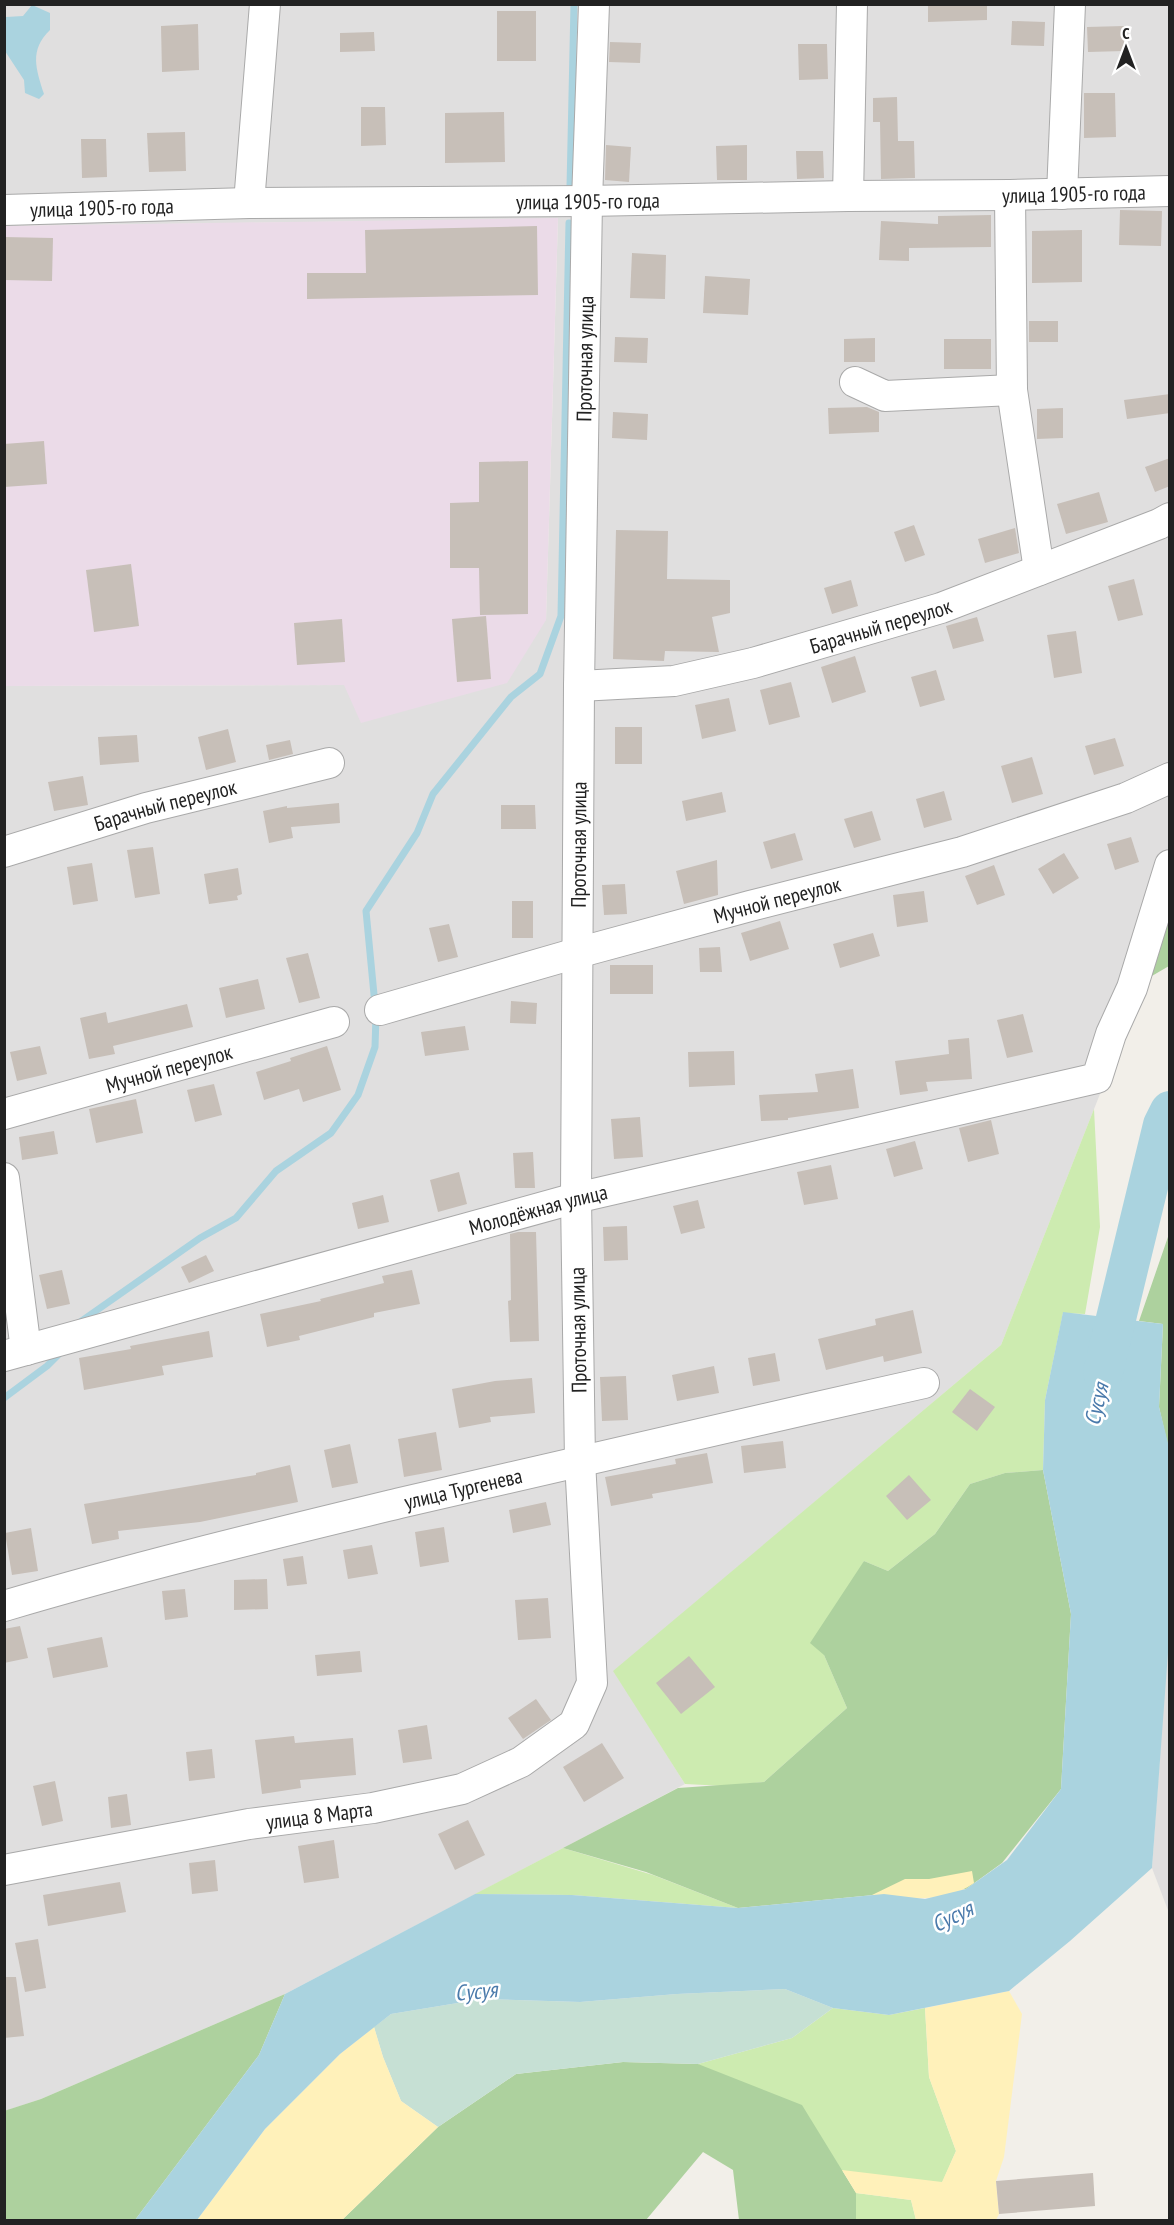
<svg xmlns="http://www.w3.org/2000/svg" width="1174" height="2225" font-family="'PT Sans Narrow',sans-serif">
<rect width="100%" height="100%" fill="#f2efe9"/>
<g fill="#e0dfdf">
<polygon points="5,5 1169,5 1169,919 1001,1345 614,1671 685,1784 285,1994 41,2099 5,2111 4,686 344,685 546,620 558,219 5,226"/>
<polygon points="1169,1626 1169,1913 1152,1868"/>
</g>
<polygon fill="#ebdbe8" points="558,218 546,620 507,683 361,723 344,685 5,686 4,226"/>
<g fill="#cdebb0">
<polygon points="1094,1109 1100,1227 1085,1314 1063,1313 1045,1400 1043,1470 1005,1473 970,1484 935,1534 888,1571 864,1561 824,1655 847,1708 764,1782 724,1786 685,1784 613,1671 1001,1345"/>
<polygon points="563,1848 653,1875 738,1908 572,1895 475,1894"/>
<polygon points="833,2008 889,2015 925,2008 929,2077 956,2151 942,2183 842,2171 856,2193 911,2200 916,2220 856,2220 856,2208 698,2064 792,2038"/>
</g>
<g fill="#add19e">
<polygon points="1169,919 1169,966 1145,980"/>
<polygon points="1169,1234 1169,1451 1159,1407 1163,1324 1139,1321"/>
<polygon points="1043,1470 1071,1614 1061,1789 1002,1863 966,1889 884,1894 738,1908 646,1872 563,1848 678,1788 764,1782 847,1708 824,1655 810,1643 864,1561 888,1571 935,1534 970,1484 1005,1473"/>
<polygon points="285,1994 259,2055 135,2220 5,2220 4,2111 41,2099"/>
<polygon points="623,2062 698,2064 802,2105 856,2193 856,2220 739,2220 733,2170 703,2152 646,2220 342,2220 438,2127 516,2074"/>
</g>
<polygon fill="#c6e0d4" points="785,1989 833,2008 792,2038 698,2064 623,2062 516,2074 438,2127 401,2101 383,2057 374,2027 391,2014 482,1999 580,2002 677,1994"/>
<g fill="#fff1ba">
<path d="M972,1871L974,1883C945,1904 906,1898 872,1895L905,1879H929Z"/>
<polygon points="1009,1991 1022,2014 1004,2157 996,2181 999,2214 996,2220 916,2220 911,2200 856,2193 842,2170 942,2182 956,2151 929,2077 925,2008"/>
<polygon points="374,2027 383,2057 401,2101 438,2127 342,2220 197,2220 265,2129 340,2054"/>
</g>
<g fill="#aad3df">
<path d="M32,5L50,13V30C29,50 36,69 44,94L39,99L25,93L24,80L5,51V19L6,17L23,16Z"/>
<polygon points="1063,1312 1163,1324 1159,1407 1170,1451 1170,1626 1152,1868 1070,1941 1009,1991 889,2015 833,2008 785,1989 677,1994 580,2002 482,1999 391,2014 340,2054 265,2129 197,2220 135,2220 259,2055 285,1994 475,1894 572,1895 738,1908 884,1894 925,1899 966,1889 1007,1860 1061,1789 1071,1614 1043,1470 1045,1400"/>
</g>
<g fill="none" stroke-linecap="round" stroke-linejoin="round">
<g stroke="#aad3df" stroke-width="7">
<polyline points="570,187 574,4"/>
<polyline points="375,1005 366,911 417,833 433,794 511,697 540,674 561,616 569,223"/>
<polyline points="80,1322 200,1238 236,1218 276,1171 331,1133 358,1095 375,1047 376,1016"/>
<polyline points="4,1398 47,1366 61,1352"/>
</g>
<polyline stroke="#aad3df" stroke-width="40" points="1103,1372 1163,1125 1170,1111"/>
</g>
<g fill="#c7bfb8">
<polygon points="928,4 987,4 987,20 928,22"/>
<rect x="497" y="11" width="39" height="50"/>
<polygon points="1012,21 1045,22 1044,46 1011,45"/>
<polygon points="198,24 199,70 162,72 161,26"/>
<polygon points="1124,26 1124,51 1088,52 1087,27"/>
<polygon points="374,32 375,51 340,52 340,33"/>
<polygon points="610,42 641,43 640,63 609,62"/>
<polygon points="798,44 827,44 828,79 799,80"/>
<polygon points="1084,93 1115,93 1116,137 1084,138"/>
<polygon points="897,97 898,141 914,141 915,178 881,179 880,122 873,122 873,98"/>
<polygon points="361,107 385,107 386,145 361,146"/>
<polygon points="504,112 505,162 445,163 445,113"/>
<polygon points="185,132 186,171 149,172 147,133"/>
<polygon points="81,139 106,139 107,177 82,178"/>
<polygon points="606,145 631,147 629,182 605,180"/>
<polygon points="747,145 747,180 717,180 716,146"/>
<polygon points="796,151 823,151 824,178 797,179"/>
<polygon points="1120,210 1162,211 1161,246 1119,245"/>
<polygon points="991,215 991,247 909,248 909,261 879,260 881,221 938,224 938,216"/>
<polygon points="537,226 538,295 307,299 307,273 366,273 365,230"/>
<polygon points="1082,230 1082,282 1032,283 1032,231"/>
<polygon points="4,237 53,238 52,281 4,280"/>
<polygon points="632,253 666,255 665,299 630,298"/>
<polygon points="705,276 750,279 748,315 703,313"/>
<rect x="1029" y="321" width="29" height="21"/>
<polygon points="615,337 648,338 647,363 614,362"/>
<polygon points="875,338 875,362 844,362 844,339"/>
<rect x="944" y="339" width="47" height="30"/>
<polygon points="1170,394 1170,413 1127,419 1124,400"/>
<polygon points="867,407 879,412 879,432 829,434 828,408"/>
<polygon points="1063,408 1063,438 1037,439 1037,409"/>
<polygon points="613,412 648,414 647,440 612,438"/>
<polygon points="44,441 47,484 4,487 4,444"/>
<polygon points="1170,458 1170,486 1155,492 1145,467"/>
<polygon points="528,461 528,614 480,615 479,568 450,568 450,503 479,502 479,462"/>
<polygon points="1099,492 1108,522 1066,534 1057,504"/>
<polygon points="914,525 925,555 905,562 894,532"/>
<polygon points="1015,528 1019,553 985,563 978,539"/>
<polygon points="616,530 668,531 667,579 730,580 730,613 712,617 719,652 665,651 664,661 613,659"/>
<polygon points="131,564 139,626 94,632 86,570"/>
<polygon points="1134,579 1143,615 1118,621 1108,586"/>
<polygon points="851,580 858,606 832,614 824,588"/>
<polygon points="486,616 491,679 457,682 452,619"/>
<polygon points="977,617 984,641 953,649 946,626"/>
<polygon points="342,619 345,662 297,665 294,623"/>
<polygon points="1076,631 1082,673 1054,678 1047,635"/>
<polygon points="855,656 866,692 832,703 821,667"/>
<polygon points="936,670 945,700 920,707 911,677"/>
<polygon points="791,682 800,717 769,725 760,690"/>
<polygon points="729,698 736,731 702,739 695,705"/>
<rect x="615" y="727" width="27" height="37"/>
<polygon points="228,729 236,762 206,770 198,737"/>
<polygon points="137,735 139,762 100,765 98,737"/>
<polygon points="1115,738 1124,766 1094,775 1085,746"/>
<polygon points="290,740 293,754 269,760 266,745"/>
<polygon points="1032,757 1043,794 1012,803 1001,766"/>
<polygon points="83,776 88,805 54,811 48,782"/>
<polygon points="944,791 952,820 924,828 916,799"/>
<polygon points="722,792 726,812 686,821 682,801"/>
<polygon points="339,803 340,823 291,827 293,838 269,843 263,811 287,806 287,808"/>
<polygon points="501,805 535,805 536,829 501,829"/>
<polygon points="872,811 881,840 854,848 844,819"/>
<polygon points="795,833 803,860 771,869 763,842"/>
<polygon points="1131,837 1139,862 1115,870 1107,844"/>
<polygon points="153,847 160,894 135,898 127,850"/>
<polygon points="1064,853 1079,878 1053,894 1038,869"/>
<polygon points="717,860 718,895 684,904 676,871"/>
<polygon points="92,863 98,901 73,905 67,867"/>
<polygon points="994,865 1005,895 977,905 965,876"/>
<polygon points="238,868 242,894 237,896 238,900 209,904 204,874"/>
<polygon points="625,884 627,914 604,915 602,885"/>
<polygon points="924,891 928,922 897,927 893,895"/>
<rect x="512" y="901" width="21" height="37"/>
<polygon points="780,921 789,949 750,961 741,933"/>
<polygon points="449,924 458,957 438,962 429,928"/>
<polygon points="873,933 880,956 840,968 833,944"/>
<polygon points="720,947 722,972 700,972 699,948"/>
<polygon points="308,953 320,998 299,1003 286,958"/>
<rect x="610" y="965" width="43" height="29"/>
<polygon points="258,979 265,1009 226,1018 219,988"/>
<polygon points="511,1001 537,1003 536,1024 510,1023"/>
<polygon points="187,1004 193,1027 113,1046 115,1054 89,1059 80,1018 106,1012 108,1023"/>
<polygon points="1023,1014 1033,1052 1007,1058 997,1020"/>
<polygon points="465,1026 469,1050 425,1056 421,1032"/>
<polygon points="969,1038 972,1079 926,1082 928,1091 900,1095 895,1061 949,1054 948,1040"/>
<polygon points="40,1046 47,1074 17,1081 10,1052"/>
<polygon points="327,1046 341,1090 303,1102 299,1089 264,1100 256,1072 291,1061 290,1058"/>
<polygon points="734,1051 735,1085 689,1087 688,1052"/>
<polygon points="853,1069 859,1108 788,1118 788,1120 761,1121 759,1095 818,1092 815,1074"/>
<polygon points="214,1084 222,1115 195,1122 187,1090"/>
<polygon points="136,1099 143,1133 96,1143 89,1109"/>
<polygon points="640,1117 643,1157 614,1159 611,1119"/>
<polygon points="991,1120 999,1154 968,1162 959,1128"/>
<polygon points="54,1131 58,1154 22,1160 19,1137"/>
<polygon points="915,1141 923,1169 894,1177 886,1149"/>
<polygon points="533,1152 535,1188 515,1188 513,1153"/>
<polygon points="831,1165 838,1199 804,1205 797,1172"/>
<polygon points="459,1172 467,1204 438,1212 430,1180"/>
<polygon points="383,1195 389,1222 358,1229 352,1203"/>
<polygon points="698,1200 705,1228 681,1234 673,1206"/>
<polygon points="627,1226 628,1260 604,1261 603,1227"/>
<polygon points="518,1232 536,1232 539,1341 510,1342 508,1301 511,1300 510,1234"/>
<polygon points="206,1255 214,1271 189,1283 181,1267"/>
<polygon points="62,1270 70,1304 47,1309 39,1275"/>
<polygon points="412,1270 420,1304 374,1313 374,1317 299,1336 300,1340 267,1347 260,1314 321,1301 320,1299 384,1283 382,1276"/>
<polygon points="913,1310 922,1353 884,1362 883,1356 826,1370 818,1339 876,1325 875,1319"/>
<polygon points="209,1331 213,1357 162,1366 164,1375 84,1390 79,1358 131,1349 130,1346"/>
<polygon points="775,1353 780,1381 753,1386 748,1358"/>
<polygon points="714,1366 719,1393 677,1401 672,1375"/>
<polygon points="626,1376 628,1420 602,1421 600,1377"/>
<polygon points="532,1378 535,1413 490,1417 491,1422 459,1428 452,1389 495,1381"/>
<polygon points="970,1389 995,1407 977,1431 952,1412"/>
<polygon points="436,1432 442,1470 404,1477 398,1439"/>
<polygon points="783,1441 786,1468 744,1473 741,1446"/>
<polygon points="350,1444 358,1483 332,1488 324,1450"/>
<polygon points="707,1453 713,1483 652,1494 653,1498 611,1506 605,1477 676,1464 675,1459"/>
<polygon points="290,1465 298,1502 200,1522 118,1531 119,1539 92,1544 84,1504 256,1475 256,1473"/>
<polygon points="909,1475 931,1500 907,1520 886,1496"/>
<polygon points="546,1502 551,1525 513,1533 509,1510"/>
<polygon points="444,1527 449,1562 420,1567 415,1532"/>
<polygon points="31,1528 38,1571 12,1575 5,1533"/>
<polygon points="372,1545 378,1574 348,1579 343,1550"/>
<polygon points="303,1556 307,1584 287,1586 283,1559"/>
<polygon points="267,1579 268,1609 234,1610 234,1580"/>
<polygon points="185,1589 188,1617 165,1620 162,1591"/>
<polygon points="548,1598 551,1638 518,1640 515,1600"/>
<polygon points="20,1626 28,1658 4,1663 4,1629"/>
<polygon points="102,1637 108,1667 53,1678 47,1648"/>
<polygon points="360,1651 362,1672 317,1676 315,1655"/>
<polygon points="689,1656 715,1687 681,1714 656,1683"/>
<polygon points="536,1699 551,1720 523,1739 508,1718"/>
<polygon points="427,1725 432,1759 403,1763 398,1730"/>
<polygon points="294,1736 295,1743 353,1738 356,1775 300,1780 301,1788 262,1794 255,1740"/>
<polygon points="602,1743 624,1778 584,1802 563,1767"/>
<polygon points="212,1749 215,1778 189,1781 186,1752"/>
<polygon points="55,1781 63,1821 42,1826 33,1786"/>
<polygon points="127,1794 131,1825 111,1828 108,1797"/>
<polygon points="468,1820 485,1855 455,1870 438,1834"/>
<polygon points="334,1840 339,1878 304,1883 298,1846"/>
<polygon points="215,1860 218,1891 192,1894 189,1863"/>
<polygon points="120,1882 126,1912 48,1926 43,1895"/>
<polygon points="38,1939 46,1988 25,1992 15,1943"/>
<polygon points="4,1977 16,1977 24,2036 4,2038"/>
<polygon points="1093,2173 1095,2206 999,2214 996,2181"/>
</g>
<g fill="none" stroke-linecap="round" stroke-linejoin="round">
<g stroke="#a9a9a9" stroke-width="32">
<g id="minor">
<polyline points="1062,194 1070,4"/>
<polyline points="1010,195 1012,390 1039,570"/>
<polyline points="848,196 852,4"/>
<polyline points="249,203 265,4"/>
<path id="s1" d="M4,210L249,203L587,201L848,196L1010,195L1170,191"/>
<polyline points="855,382 885,396 1012,390"/>
<path id="s2" d="M579,686L674,681L753,663L941,608L1159,524L1170,518"/>
<path id="s3" d="M4,852L146,808L329,763"/>
<path id="s4" d="M380,1010L577,953L750,906L962,852L1126,798L1170,778"/>
<path id="s5" d="M4,1114L334,1022"/>
<polyline points="4,1178 26,1350"/>
<path id="s6" d="M4,1356L576,1198L1097,1078L1111,1034L1132,988L1170,865"/>
<path id="s7" d="M4,1606C135,1567 268,1535 400,1503C574,1462 749,1422 924,1383"/>
<path id="s8" d="M4,1870L249,1824L373,1808L462,1789L521,1762L574,1724L592,1683L580,1461L576,1198L579,686L587,201L594,4"/>
</g>
</g>
<use href="#minor" stroke="#fff" stroke-width="30"/>
</g>
<g text-anchor="middle" dominant-baseline="central" stroke-width="5" stroke-linejoin="round" paint-order="stroke">
<g font-size="21" fill="#222" stroke="#fff">
<text stroke="none"><textPath href="#s1" startOffset="1070">улица 1905-го года</textPath></text>
<text stroke="none"><textPath href="#s1" startOffset="584">улица 1905-го года</textPath></text>
<text stroke="none"><textPath href="#s1" startOffset="98">улица 1905-го года</textPath></text>
<text stroke="none"><textPath href="#s8" startOffset="1965">Проточная улица</textPath></text>
<text stroke="none"><textPath href="#s2" startOffset="309">Барачный переулок</textPath></text>
<text stroke="none"><textPath href="#s3" startOffset="168">Барачный переулок</textPath></text>
<text stroke="none"><textPath href="#s8" startOffset="1479">Проточная улица</textPath></text>
<text stroke="none"><textPath href="#s4" startOffset="412">Мучной переулок</textPath></text>
<text stroke="none"><textPath href="#s5" startOffset="171">Мучной переулок</textPath></text>
<text stroke="none"><textPath href="#s6" startOffset="554">Молодёжная улица</textPath></text>
<text transform="translate(578 1330) rotate(-91)">Проточная улица</text>
<text stroke="none"><textPath href="#s7" startOffset="474">улица Тургенева</textPath></text>
<text stroke="none"><textPath href="#s8" startOffset="320">улица 8 Марта</textPath></text>
</g>
<g font-size="22" font-style="italic" fill="#4a7aab" stroke="#fff">
<text transform="translate(1096 1404) rotate(-77)">Сусуя</text>
<text transform="translate(952 1916) rotate(-26)">Сусуя</text>
<text transform="translate(476 1991) rotate(-5)">Сусуя</text>
</g>
</g>
<rect width="1174" height="2225" fill="none" stroke="#222222" stroke-width="12"/>
<g transform="translate(1126 48)" stroke="#ffffff" stroke-width="4.5" paint-order="stroke">
<path d="M0-4.5L10 22L0 15L-10 22Z" fill="#222222"/>
<text y="-9" font-size="16" font-weight="bold" text-anchor="middle" fill="#222222">С</text>
</g>
</svg>
